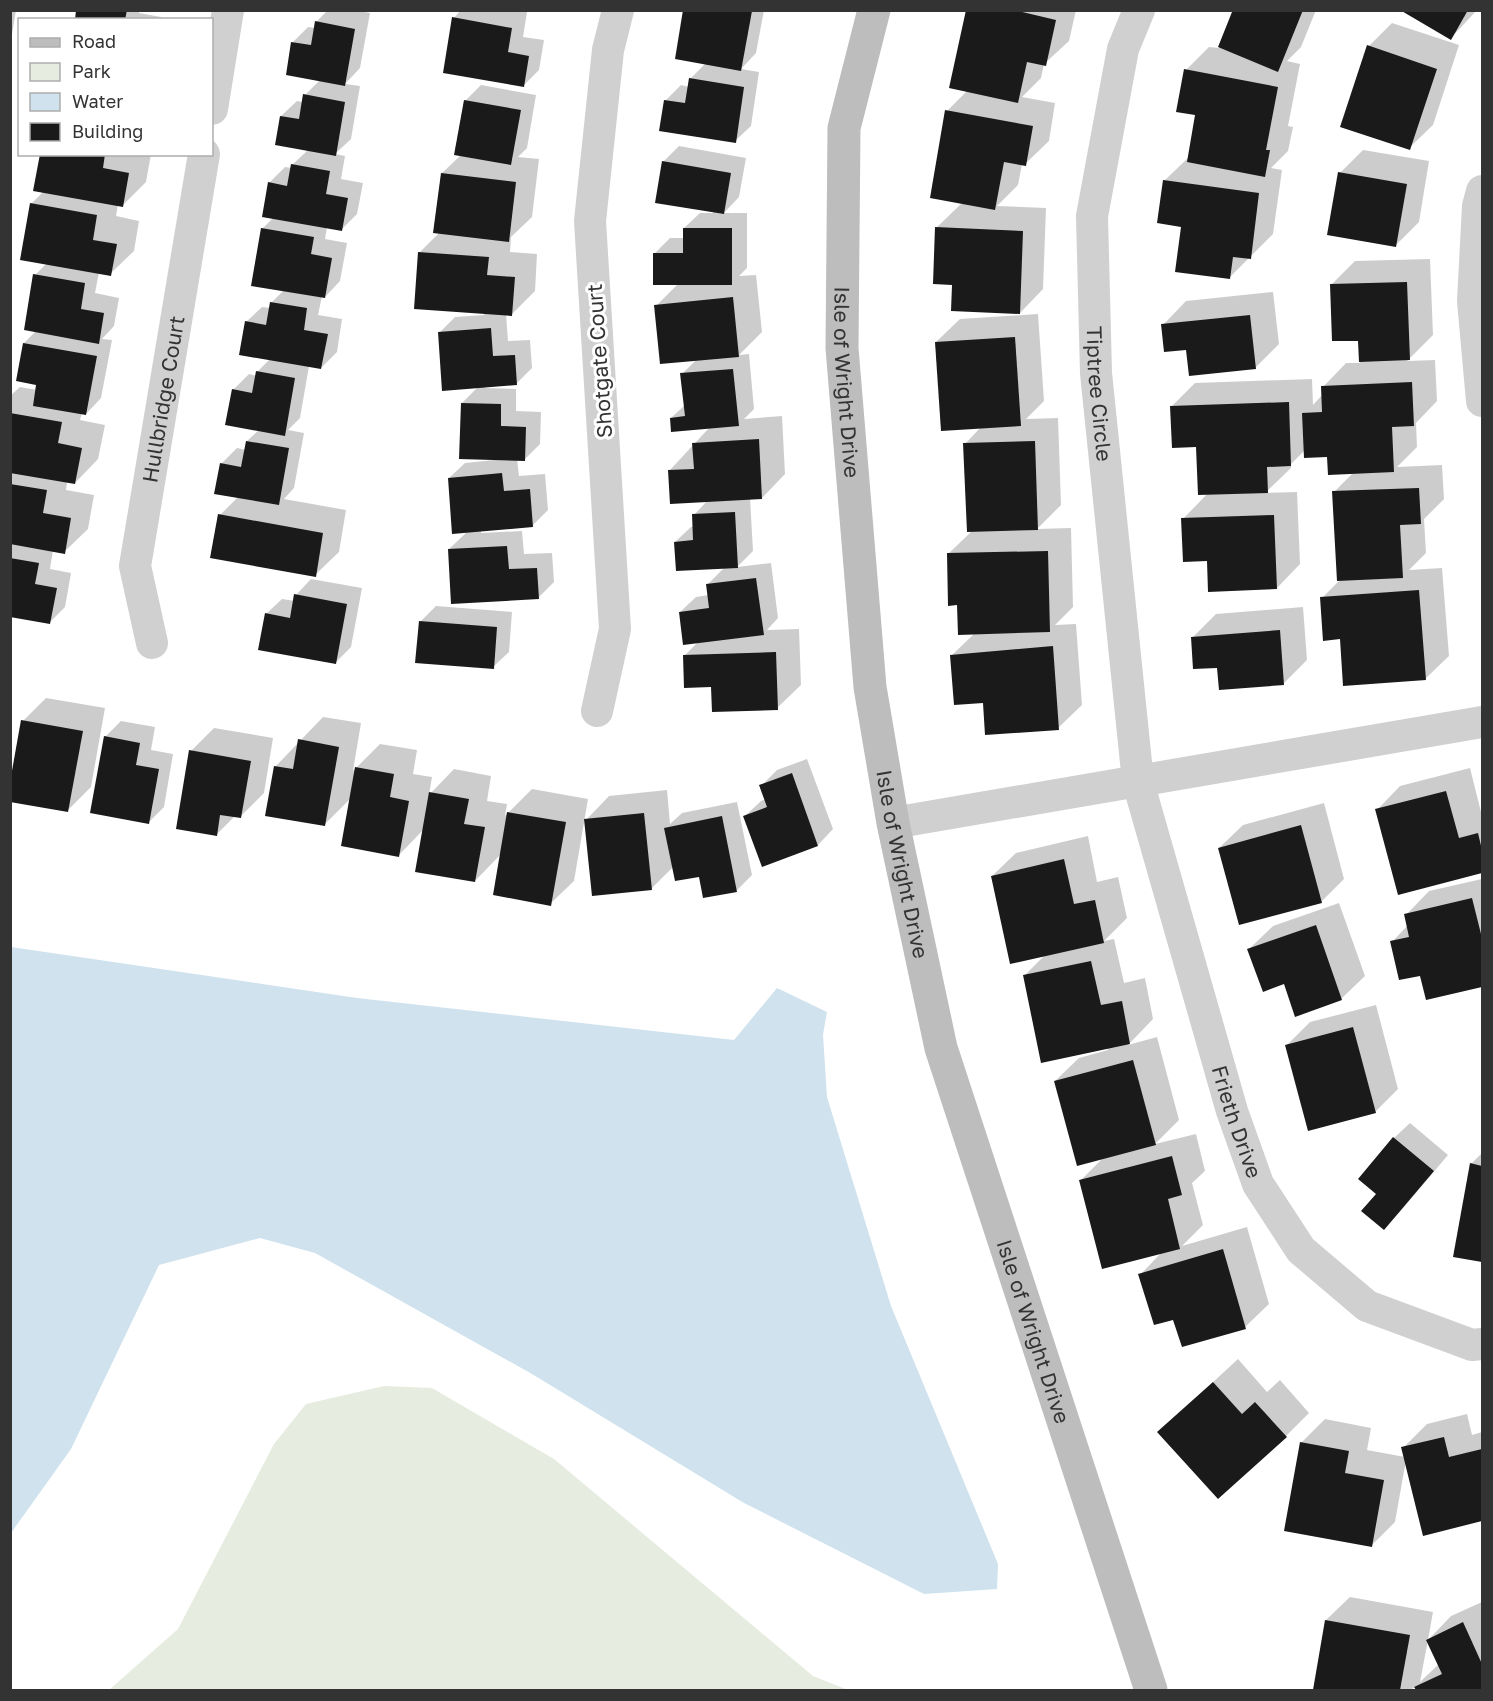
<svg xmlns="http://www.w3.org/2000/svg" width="1493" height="1701" font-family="'Golos Text',sans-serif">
<rect width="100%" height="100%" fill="#fff"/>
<polygon fill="#e6ecdf" points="384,1386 432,1388 554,1459 813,1676 848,1690 109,1690 178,1629 274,1444 306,1404"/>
<polygon fill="#cfe2ee" points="11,947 357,998 734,1040 777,988 827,1012 823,1035 827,1097 891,1306 998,1564 997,1589 924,1594 744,1503 532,1374 315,1253 260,1238 159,1265 71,1449 11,1533"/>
<g fill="#0003" fill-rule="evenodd">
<polygon points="10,10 16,10 10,47"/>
<polygon points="78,10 139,10 139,13 161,17 161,20 76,20"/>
<polygon points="328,10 354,10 370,13 360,68 345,84 360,86 351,139 335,154 345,156 341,179 363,183 357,214 342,229 327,227 325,239 347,243 340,281 325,297 322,296 318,315 342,319 337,352 321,368 309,366 300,418 288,430 304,433 294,488 284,499 346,510 339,552 315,575 220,515 238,497 221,464 237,448 246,450 247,441 259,430 233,390 249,374 257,376 257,372 270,359 246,322 262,307 271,308 272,302 284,290 262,229 274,217 269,183 285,167 292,168 292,165 308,150 281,116 297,101 303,102 305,95 320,80 293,42 308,27 315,28 316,22"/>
<polygon points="461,10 516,10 527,12 523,37 544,40 539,70 523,86 454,18"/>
<polygon points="685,10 764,10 756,53 741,69 759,72 751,126 735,141 665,101 681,85 689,87 690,79 706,63"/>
<polygon points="968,10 1076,10 1069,41 1044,64 1041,78 1022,97 1055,103 1049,141 1025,164 1022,164 1018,185 997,206 1046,208 1043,289 1020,313 954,284 936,228 962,203 947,111 968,90"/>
<polygon points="1232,10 1316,10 1301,47 1287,61 1300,64 1288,126 1293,127 1288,151 1271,168 1282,170 1273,234 1229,278 1183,225 1164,181 1189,157 1197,114 1186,70 1209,47 1219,48 1234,11"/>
<polygon points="1403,10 1477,10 1451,38"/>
<polygon points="1392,23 1459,45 1433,125 1409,148 1369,46"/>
<polygon points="481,85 536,95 527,148 518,157 539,159 532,217 511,237 510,252 537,254 535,291 511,315 506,314 508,341 530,340 532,368 516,384 485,386 485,388 516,389 516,411 541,412 540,444 525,459 517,459 519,476 545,474 548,510 532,526 481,530 481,533 522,531 524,554 552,553 554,582 538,598 449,549 468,531 449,478 465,463 494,460 494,458 462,403 479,386 440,332 455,317 484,315 484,313 419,253 440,232 442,173 461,155 465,101"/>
<polygon points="679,146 746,158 739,197 724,213 747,213 747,268 739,276 756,275 762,332 739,355 749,354 754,409 744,419 782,416 785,474 762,498 750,498 753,551 737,567 771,563 778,618 767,630 799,629 801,685 777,708 713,686 684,656 698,642 680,612 696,597 708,595 707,585 725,567 675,542 691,527 694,526 694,515 708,500 669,471 710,427 671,418 685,405 682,374 697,359 656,306 678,284 654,254 670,238 684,238 684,228 700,213 713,213 713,211 663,162"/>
<polygon points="1363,150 1429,161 1419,222 1395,246 1340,173"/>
<polygon points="41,154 151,154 146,182 123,205 118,205 116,216 139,221 134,251 110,274 99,272 95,293 119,298 114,326 102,339 112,340 101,398 86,414 82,413 80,420 105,425 98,459 75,483 67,482 66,490 94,495 88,529 64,552 53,550 50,569 71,573 65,607 50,622 10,615 10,396 20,387 37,390 38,384 24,343 36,331 35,275 47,263 31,204 44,191"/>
<polygon points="1430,259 1433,335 1407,361 1435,360 1437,401 1416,423 1417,447 1397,467 1442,465 1444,499 1424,519 1426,553 1409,570 1442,568 1449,656 1425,679 1342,638 1322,598 1341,579 1334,492 1354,472 1329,455 1305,450 1291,464 1291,468 1265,493 1297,492 1300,564 1277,588 1209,560 1183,519 1208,493 1198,446 1172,406 1195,383 1312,379 1313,405 1323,394 1323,387 1346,363 1360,363 1360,339 1332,284 1355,261"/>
<polygon points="1273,292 1279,344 1255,368 1163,325 1186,301"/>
<polygon points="1038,314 1044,401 1026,419 1058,418 1061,505 1037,529 1071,528 1073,607 1055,625 1076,624 1082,705 1058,728 985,702 952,655 975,633 958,603 948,554 972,531 965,444 981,427 936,342 960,319"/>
<polygon points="311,579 362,588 351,647 336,662 266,614 282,599 295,601 296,595"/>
<polygon points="436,606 512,612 509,652 493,667 420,622"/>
<polygon points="1303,607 1307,660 1284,683 1218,666 1192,638 1216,614"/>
<polygon points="46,698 105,708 91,787 68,810 23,721"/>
<polygon points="323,717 361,723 353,771 380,744 417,750 413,774 432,777 429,795 454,769 491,776 487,801 507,804 505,816 532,789 588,799 574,881 550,904 501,854 475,881 424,829 399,855 351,798 324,825 275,767"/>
<polygon points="121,721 155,727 151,750 173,754 164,807 148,823 105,737"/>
<polygon points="214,728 273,738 264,793 240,817 235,816 216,835 191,751"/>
<polygon points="807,759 833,829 818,845 745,816 761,801 766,799 761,786 777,770"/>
<polygon points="1470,768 1482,816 1482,872 1399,894 1377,810 1400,786"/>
<polygon points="667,790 670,824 682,813 737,802 752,875 737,890 674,866 651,889 586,820 609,796"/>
<polygon points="1324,803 1344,879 1321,902 1219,848 1243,825"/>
<polygon points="1088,836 1097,882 1118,877 1127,918 1104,941 1114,939 1124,983 1145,978 1153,1019 1128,1045 1157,1037 1179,1120 1155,1144 1196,1134 1205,1171 1192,1183 1203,1225 1182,1246 1247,1227 1269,1304 1245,1327 1174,1318 1140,1275 1162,1252 1081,1180 1104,1157 1055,1081 1079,1058 1108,1050 1107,1048 1024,976 1046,954 992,876 1016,853"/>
<polygon points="1482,879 1482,985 1427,998 1421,974 1392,942 1408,925 1406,915 1429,891"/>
<polygon points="1339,903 1365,976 1341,999 1284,982 1249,949 1273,926"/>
<polygon points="1376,1005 1398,1089 1375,1112 1287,1045 1310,1022"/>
<polygon points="1410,1123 1448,1155 1399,1213 1384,1228 1378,1193 1394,1138"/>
<polygon points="1482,1153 1482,1261 1455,1256 1471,1164"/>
<polygon points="1238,1359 1267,1392 1280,1380 1309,1413 1286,1436 1159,1432"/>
<polygon points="1467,1414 1472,1435 1482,1432 1482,1520 1424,1534 1406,1460 1395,1522 1372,1545 1301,1443 1325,1419 1371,1428 1367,1450 1405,1457 1403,1448 1427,1424"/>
<path d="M1350,1597L1433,1612L1428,1640L1451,1616L1482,1602V1690H1417L1415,1686L1411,1690H1314L1326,1620ZM1428,1640L1439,1664L1420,1682Z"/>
</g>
<g fill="#1a1a1a">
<polygon points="76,10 127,10 125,20 75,20"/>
<polygon points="683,10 752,11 741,71 675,59"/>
<polygon points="966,10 1014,10 1056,20 1046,66 1027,62 1018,103 949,88"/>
<polygon points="1228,10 1303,10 1278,72 1218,47 1232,12"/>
<polygon points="1400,10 1468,10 1451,40"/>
<polygon points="452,17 512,28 508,52 529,56 524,87 443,73"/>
<polygon points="315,21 355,29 345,86 286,75 291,42 311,45"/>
<polygon points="1367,45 1437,69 1410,150 1340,127"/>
<polygon points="1184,69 1278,87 1266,150 1270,150 1265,177 1187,162 1195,115 1176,112"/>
<polygon points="689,78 744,87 736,143 659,131 664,100 685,103"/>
<polygon points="303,94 345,102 336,156 275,145 280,116 299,119"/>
<polygon points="464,100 521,110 511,165 454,155"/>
<polygon points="945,110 1033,126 1026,166 1004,162 995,210 930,198"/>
<polygon points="40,154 105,154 103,168 129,173 123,207 33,191"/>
<polygon points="662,161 731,173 724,214 655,203"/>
<polygon points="291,164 330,171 326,194 348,198 342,231 262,217 268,182 287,186"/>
<polygon points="1338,172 1407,184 1396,247 1327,235"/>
<polygon points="441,173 516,182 509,242 433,233"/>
<polygon points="1163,180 1259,193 1251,259 1233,257 1230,279 1175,272 1181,227 1157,223"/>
<polygon points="30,203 97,215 93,240 117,244 111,276 20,260"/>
<polygon points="935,227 1023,231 1020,314 951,311 952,285 933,284"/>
<polygon points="261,228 314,237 311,254 332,258 325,298 251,286"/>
<polygon points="683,228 732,228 732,285 653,285 653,253 683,253"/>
<polygon points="418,252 489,257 487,275 515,277 512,316 414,309"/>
<polygon points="33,274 85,283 81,309 104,313 99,344 24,330"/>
<polygon points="1407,282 1410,360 1359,362 1358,341 1332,341 1330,284"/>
<polygon points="733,297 739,357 660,364 654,305"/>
<polygon points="270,302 307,308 304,330 328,334 321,369 239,355 245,321 266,325"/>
<polygon points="1250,315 1256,369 1189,376 1186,350 1164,352 1161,324"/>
<polygon points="491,328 493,356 515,355 517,385 442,391 438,332"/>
<polygon points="1015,337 1021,426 941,431 935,342"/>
<polygon points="23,343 97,356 86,415 33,406 36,385 16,381"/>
<polygon points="733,369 739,426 671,432 670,418 685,416 680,373"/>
<polygon points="256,371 295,378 285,436 225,425 232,389 252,393"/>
<polygon points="1412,382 1414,426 1392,427 1394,472 1328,475 1327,457 1304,458 1302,413 1322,412 1321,386"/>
<polygon points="1289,402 1291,466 1267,467 1268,493 1198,495 1196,447 1172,448 1170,406"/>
<polygon points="461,403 501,404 501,426 526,427 525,461 459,459"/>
<polygon points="10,413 62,422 58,443 82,448 75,484 10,473"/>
<polygon points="759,439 762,499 670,504 668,470 694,469 692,443"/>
<polygon points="246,441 289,448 279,505 214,494 220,463 241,467"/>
<polygon points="1035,441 1038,530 967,532 963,443"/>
<polygon points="502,473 504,491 530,489 533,527 452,534 448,478"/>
<polygon points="10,484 47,490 43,513 71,518 65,554 10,544"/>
<polygon points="1419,488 1421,524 1400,525 1403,578 1337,581 1332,491"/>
<polygon points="735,512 738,568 676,571 674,542 693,540 692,514"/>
<polygon points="218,514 323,533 316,577 210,558"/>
<polygon points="1274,515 1277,589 1208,592 1207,561 1183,562 1181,518"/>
<polygon points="507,546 509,569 537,568 539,599 451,604 448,549"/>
<polygon points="1048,551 1050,632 958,635 957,605 948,606 947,553"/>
<polygon points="10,558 39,563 35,584 57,588 50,624 10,617"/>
<polygon points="756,578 764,635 683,645 679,612 709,608 706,584"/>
<polygon points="1419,590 1426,680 1343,686 1340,639 1323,641 1320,597"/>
<polygon points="294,594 347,604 336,664 258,650 265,613 290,618"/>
<polygon points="419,621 497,627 494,669 415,663"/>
<polygon points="1280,630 1284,685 1219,690 1217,668 1193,669 1191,637"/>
<polygon points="1053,646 1059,730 985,735 983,703 954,705 950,655"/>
<polygon points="776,652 778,710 712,712 711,687 684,688 683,655"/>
<polygon points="21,720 83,731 68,812 10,802 10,782"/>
<polygon points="104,736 140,743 136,765 159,769 149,824 90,813"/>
<polygon points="298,739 339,747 325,826 265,816 274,766 293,769"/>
<polygon points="189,750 251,761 241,818 220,815 217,836 176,829"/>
<polygon points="355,767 394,774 390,797 409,801 399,857 341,846"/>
<polygon points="792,773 818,846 762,867 743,816 767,807 759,785"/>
<polygon points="1446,791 1459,838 1478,833 1482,850 1482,873 1398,895 1375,809"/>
<polygon points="429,792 469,799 464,824 485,827 475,882 415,872"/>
<polygon points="507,812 566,822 551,906 493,895"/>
<polygon points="644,813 652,890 592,896 584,819"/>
<polygon points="722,816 737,892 703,898 699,877 675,881 664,828"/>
<polygon points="1301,825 1322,903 1239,925 1218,848"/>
<polygon points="1064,859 1074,904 1095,900 1104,943 1010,964 991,876"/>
<polygon points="1472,898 1482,938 1482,987 1426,1000 1420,976 1399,980 1390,941 1409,937 1404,914"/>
<polygon points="1316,925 1342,1000 1295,1017 1284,984 1263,992 1247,949"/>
<polygon points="1091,961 1101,1005 1122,1001 1130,1044 1041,1063 1023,975"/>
<polygon points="1353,1027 1376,1113 1308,1131 1285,1045"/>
<polygon points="1133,1060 1156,1145 1077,1166 1054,1081"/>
<polygon points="1393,1137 1434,1171 1384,1230 1361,1211 1376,1194 1358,1179"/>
<polygon points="1172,1156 1182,1195 1168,1199 1180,1249 1102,1269 1079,1180"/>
<polygon points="1470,1163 1482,1166 1482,1262 1453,1257"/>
<polygon points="1223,1249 1246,1329 1182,1347 1173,1320 1154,1325 1138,1274"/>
<polygon points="1213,1382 1242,1414 1255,1402 1287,1437 1218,1499 1157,1432"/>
<polygon points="1444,1437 1449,1457 1482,1449 1482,1521 1423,1536 1401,1447"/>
<polygon points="1300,1442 1349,1451 1345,1473 1384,1480 1372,1547 1284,1531"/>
<polygon points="1325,1620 1410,1635 1400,1690 1313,1690"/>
<polygon points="1463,1622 1482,1664 1482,1690 1416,1690 1414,1687 1442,1674 1426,1640"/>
</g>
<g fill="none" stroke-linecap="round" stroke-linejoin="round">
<g stroke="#d0d0d0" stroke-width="32">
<path id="s1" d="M1139,10L1123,49L1092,216L1096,373L1138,782L1232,1111L1258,1184L1301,1250L1367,1306L1472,1345L1482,1344"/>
<polyline points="212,109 228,10"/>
<polyline points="1482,191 1478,206 1473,301 1482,401"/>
<path id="s2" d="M152,643L135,566L204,154"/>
<polyline points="597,711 615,629 590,221 608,50 618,10"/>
<polyline points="893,823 1482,722"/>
</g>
<path stroke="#bdbdbd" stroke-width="33" id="s3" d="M874,10L844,128L842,348L870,687L893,823L941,1048L1151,1690"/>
</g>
<g text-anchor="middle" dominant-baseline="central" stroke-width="6" stroke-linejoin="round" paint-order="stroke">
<g font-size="21" fill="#333" stroke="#fff">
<text transform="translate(599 361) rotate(-94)">Shotgate Court</text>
<text stroke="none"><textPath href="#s3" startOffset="376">Isle of Wright Drive</textPath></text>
<text stroke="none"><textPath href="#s1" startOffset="390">Tiptree Circle</textPath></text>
<text stroke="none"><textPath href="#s2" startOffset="248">Hullbridge Court</textPath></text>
<text stroke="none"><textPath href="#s3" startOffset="862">Isle of Wright Drive</textPath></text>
<text stroke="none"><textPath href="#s1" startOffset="1134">Frieth Drive</textPath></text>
<text stroke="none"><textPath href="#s3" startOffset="1348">Isle of Wright Drive</textPath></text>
</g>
</g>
<rect width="1493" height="1701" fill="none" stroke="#333333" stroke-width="24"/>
<rect x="18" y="18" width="195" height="138" fill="#ffffff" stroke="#adadad" stroke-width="1.5"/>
<rect x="30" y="38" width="30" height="9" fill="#bdbdbd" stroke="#adadad" stroke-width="1.5"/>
<text x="72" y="48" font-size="18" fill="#333333">Road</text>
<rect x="30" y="63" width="30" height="18" fill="#e6ecdf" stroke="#adadad" stroke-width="1.5"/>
<text x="72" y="78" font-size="18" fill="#333333">Park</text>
<rect x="30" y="93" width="30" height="18" fill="#cfe2ee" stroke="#adadad" stroke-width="1.5"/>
<text x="72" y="108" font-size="18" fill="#333333">Water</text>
<rect x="30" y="123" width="30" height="18" fill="#1a1a1a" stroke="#adadad" stroke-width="1.5"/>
<text x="72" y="138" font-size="18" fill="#333333">Building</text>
</svg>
